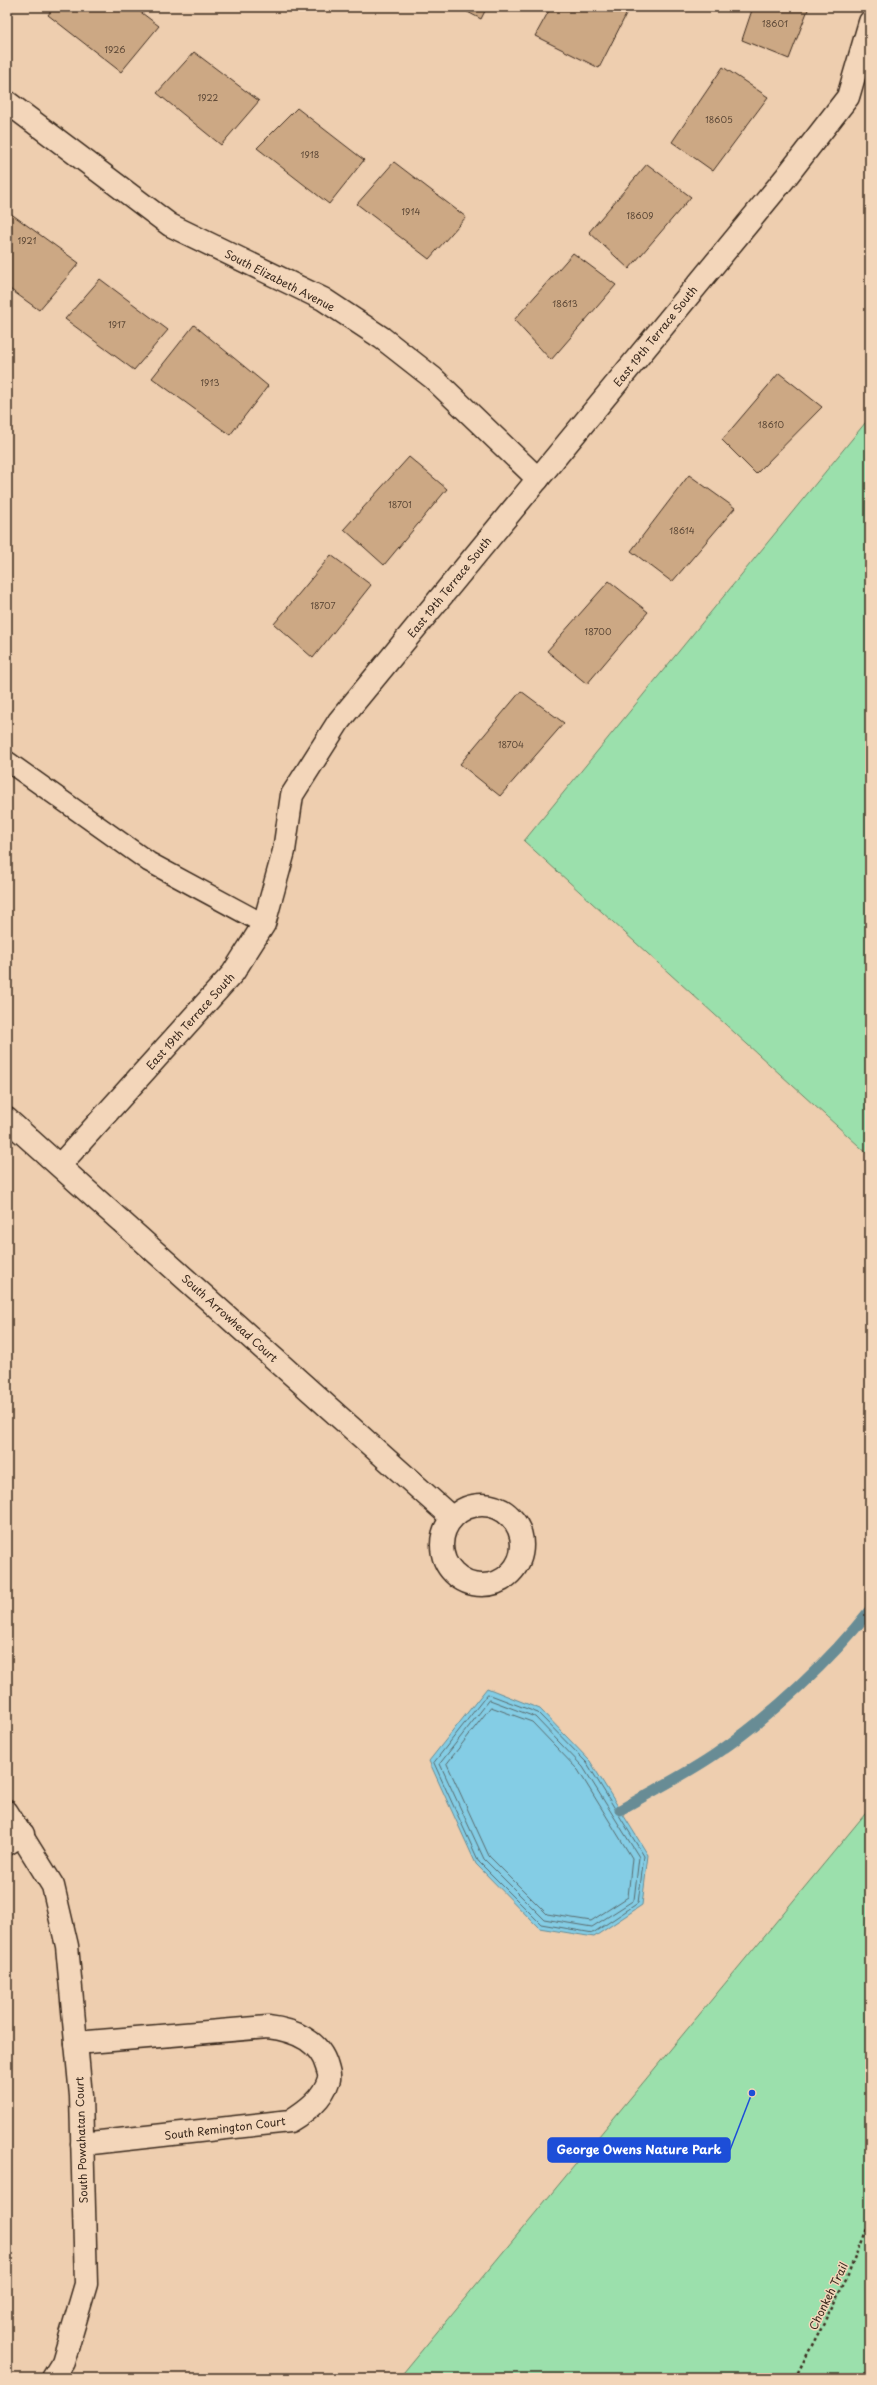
<svg xmlns="http://www.w3.org/2000/svg" width="877" height="2385" font-family="'Playpen Sans',sans-serif">
<rect width="100%" height="100%" fill="#eeceaf"/>
<filter id="ink" filterUnits="userSpaceOnUse"><feTurbulence type="fractalNoise" baseFrequency=".025" numOctaves="2"/><feDisplacementMap in="SourceGraphic" scale="8" xChannelSelector="R" yChannelSelector="G"/><feConvolveMatrix kernelMatrix="1 2 1 2 8 2 1 2 1" color-interpolation-filters="sRGB"/></filter>
<g filter="url(#ink)">
<g fill="#9be0ac" stroke="#6b8565">
<polygon points="870,417 870,1156 524,841"/>
<polygon points="870,1808 870,2378 399,2378"/>
</g>
<polygon fill="#84cde5" stroke="#678c95" points="487,1688 540,1709 590,1761 648,1855 642,1905 594,1937 539,1928 476,1864 429,1761"/>
<g fill="none" stroke-linecap="round" stroke-linejoin="round">
<g stroke="#586b6e" stroke-width="1">
<polygon points="488,1694 538,1713 587,1763 644,1856 638,1903 593,1933 541,1924 479,1862 434,1763"/>
<polygon points="490,1700 535,1717 583,1767 639,1857 634,1900 592,1927 544,1919 484,1859 440,1764"/>
<polygon points="491,1707 532,1722 578,1770 632,1858 628,1897 591,1921 547,1914 489,1856 447,1764"/>
</g>
<path stroke="#678c95" stroke-width="11" d="M620,1810C652,1791 687,1774 717,1753C771,1716 830,1661 870,1610"/>
</g>
<g fill="#cca884" stroke="#3b2a1e">
<polygon points="54,7 134,7 159,26 121,72 48,15"/>
<polygon points="458,7 487,7 481,19"/>
<polygon points="551,7 630,7 599,68 535,36"/>
<polygon points="753,7 809,7 789,59 742,40"/>
<polygon points="194,52 259,101 221,145 157,93"/>
<polygon points="723,67 768,97 713,171 672,142"/>
<polygon points="297,108 364,160 329,204 257,148"/>
<polygon points="394,162 466,217 429,259 357,204"/>
<polygon points="647,164 691,197 629,269 589,232"/>
<polygon points="10,213 79,263 39,310 7,287 7,218"/>
<polygon points="573,253 616,285 551,360 514,320"/>
<polygon points="100,279 168,330 134,370 65,319"/>
<polygon points="194,325 268,386 230,435 152,378"/>
<polygon points="779,373 822,407 756,474 722,440"/>
<polygon points="409,457 447,489 384,565 344,529"/>
<polygon points="689,475 735,508 672,582 631,551"/>
<polygon points="331,555 371,585 313,658 274,624"/>
<polygon points="609,581 648,612 587,684 547,651"/>
<polygon points="521,691 564,723 500,796 460,764"/>
</g>
<g fill="none" stroke-linecap="round" stroke-linejoin="round">
<g stroke="#3b2a1e" stroke-width="22">
<polyline id="lane" points="7,761 149,862 264,924"/>
</g>
<g stroke="#3b2a1e" stroke-width="25">
<g id="street">
<polyline points="7,102 170,225 323,299 382,338 433,378 538,479"/>
<polyline points="7,1119 452,1518"/>
<polyline points="60,1165 233,973 264,924 284,851 292,795 339,721 786,177 848,97 870,22"/>
<circle cx="482" cy="1545" r="40"/>
<polyline points="7,1812 53,1886 67,1946 81,2096 86,2284 63,2362 53,2378"/>
<polyline points="7,1844 23,1834"/>
<path d="M76,2043L268,2027C293,2030 320,2040 327,2067C328,2071 330,2075 329,2079C323,2099 306,2111 290,2121L82,2144"/>
</g>
</g>
<polyline stroke="#3b2a1e" stroke-width="2.5" stroke-dasharray="3 3" stroke-linecap="butt" points="795,2378 847,2278 870,2218"/>
<use href="#lane" stroke="#f3d6ba" stroke-width="19"/>
<use href="#street" stroke="#f3d6ba" stroke-width="22"/>
</g>
</g>
<g text-anchor="middle" dominant-baseline="central" stroke-width="3" stroke-linejoin="round" paint-order="stroke">
<g font-size="9" fill="#5f4a38">
<text x="775" y="23">18601</text>
<text x="115" y="49">1926</text>
<text x="208" y="97">1922</text>
<text x="719" y="119">18605</text>
<text x="310" y="154">1918</text>
<text x="411" y="211">1914</text>
<text x="640" y="215">18609</text>
<text x="27" y="240">1921</text>
<text x="565" y="303">18613</text>
<text x="117" y="324">1917</text>
<text x="210" y="382">1913</text>
<text x="771" y="424">18610</text>
<text x="400" y="504">18701</text>
<text x="682" y="530">18614</text>
<text x="323" y="605">18707</text>
<text x="598" y="631">18700</text>
<text x="511" y="744">18704</text>
</g>
<g font-size="11" fill="#3b2a1e" stroke="#f3d6ba">
<text transform="translate(280 280) rotate(27)">South Elizabeth Avenue</text>
<text transform="translate(655 336) rotate(-51)">East 19th Terrace South</text>
<text transform="translate(449 587) rotate(-51)">East 19th Terrace South</text>
<text transform="translate(190 1021) rotate(-48)">East 19th Terrace South</text>
<text transform="translate(230 1318) rotate(42)">South Arrowhead Court</text>
<text transform="translate(225 2128) rotate(-7)">South Remington Court</text>
<text transform="translate(81 2140) rotate(-92)">South Powahatan Court</text>
<text transform="translate(828 2296) rotate(-64)">Chonkeh Trail</text>
</g>
</g>
<path fill="none" stroke="#1d4ed8" stroke-width="1.5" d="M752 2093L730 2150"/>
<circle fill="#1d4ed8" stroke="#f3d6ba" stroke-width="1.5" cx="752" cy="2093" r="4"/>
<rect fill="#1d4ed8" stroke="#1d4ed8" stroke-width="1.5" x="548" y="2138" width="182" height="24" rx="4"/>
<g font-size="12" text-anchor="middle" font-weight="bold" fill="#fff">
<text x="639" y="2154">George Owens Nature Park</text>
</g>
<rect width="877" height="2385" fill="none" stroke="#f3d6ba" stroke-width="24"/>
<rect x="12" y="12" width="853" height="2361" fill="none" stroke="#3b2a1e" stroke-width="1.5" filter="url(#ink)"/>
</svg>
